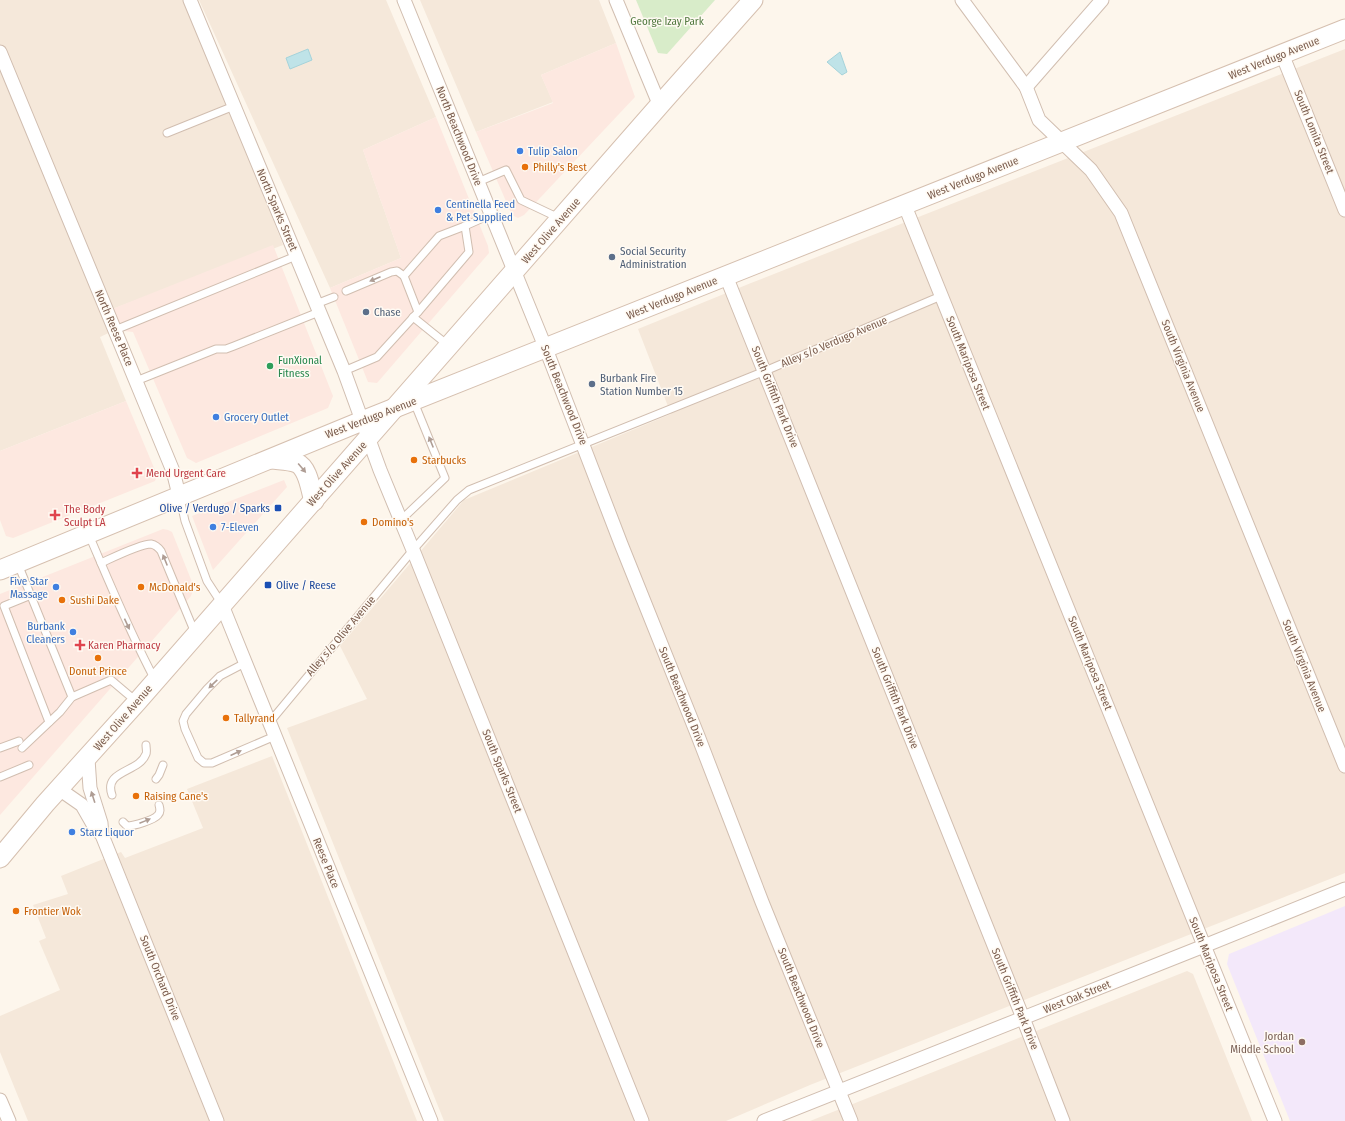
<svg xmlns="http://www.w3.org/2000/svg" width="1345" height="1121" font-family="'Fira Sans Condensed',sans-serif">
<rect width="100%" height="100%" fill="#fdf6ec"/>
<g fill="#f5e8da">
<polygon points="0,0 186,0 283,245 107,311 115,330 100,337 126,401 0,451"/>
<polygon points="199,0 386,0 436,117 363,150 401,258 330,288"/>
<polygon points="420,0 599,0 616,43 541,75 553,102 476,132"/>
<polygon points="1345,49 1345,873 810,1085 726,1121 444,1121 287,728 367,699 340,646 464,500 671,414 638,329 751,283"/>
<polygon points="272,756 417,1121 28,1121 0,1052 0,1016 60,990 39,941 46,938 33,905 68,894 61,876 121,852 125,858 203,828 187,789"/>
<polygon points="1187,971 1193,974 1252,1121 810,1121"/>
</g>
<g fill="#fde8e0">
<polygon points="616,43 635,97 524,215 518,218 512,215 476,132 553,103 541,75"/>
<polygon points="436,117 488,246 489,253 377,383 368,382 330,288 401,258 363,150"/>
<polygon points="273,245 333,396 328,408 196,463 187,458 133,332 115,330 107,311"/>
<polygon points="126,401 157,475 155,481 13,538 6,536 0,520 0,451"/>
<polygon points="284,480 287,487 213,570 192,516"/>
<polygon points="163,529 168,530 172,532 194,587 191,596 0,815 0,594"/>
</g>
<polygon fill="#f3e8fa" points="1345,906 1345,1121 1290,1121 1227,964 1229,954"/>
<polygon fill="#d8ecc9" points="636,0 715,0 667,54 658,53"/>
<g fill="#bfe3e8" stroke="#a5d3da">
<polygon points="308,49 312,60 290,69 286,58"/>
<polygon points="840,52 847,72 842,75 827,62"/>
</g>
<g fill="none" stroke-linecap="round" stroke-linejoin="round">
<g stroke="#d1beb0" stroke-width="9">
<g id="lane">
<polyline points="167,133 234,106"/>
<polyline points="478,182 506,170 521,200 559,218"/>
<polyline points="346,291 391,272 397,271 404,276"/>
<polyline points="316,304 334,297"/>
<polyline points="418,312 469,252 465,226"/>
<polyline points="413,317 449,346"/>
<polyline points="115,330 296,256"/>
<polyline points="344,371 377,357 418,312 404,276 439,236 465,226 492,214"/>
<polyline points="136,381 216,349 226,349 234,346 319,312"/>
<polyline points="180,498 185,521 207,581 222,604"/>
<polyline points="401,520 445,478 414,402"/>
<path d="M89,535C110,584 130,633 155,680"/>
<path d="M101,563C112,558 140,544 151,544C156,545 158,547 161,551L195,633"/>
<polyline points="18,564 72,697"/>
<polyline points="31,595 4,606 49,722"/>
<polyline points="245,663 220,676 207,689 186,714 183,721 185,729 198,758 204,763 212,763 275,736"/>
<polyline points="269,723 413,550 457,500 469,490 765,371 941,296"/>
<polyline points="0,748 19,741"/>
<polyline points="22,748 60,712 72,697 111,680 137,702"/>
<polyline points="0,777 29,765"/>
<polyline points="156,779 159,775 163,765"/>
<path d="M112,795C103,770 139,773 146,754C147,752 146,748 146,745"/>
<path d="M123,822L127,826C134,826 154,820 158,815C161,812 160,809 159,805"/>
</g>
</g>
<g stroke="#d1beb0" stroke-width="15">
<g id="street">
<polyline points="190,0 344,371 380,470 413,550 642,1121"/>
<polyline points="404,0 546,349 621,544 698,736 762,902 851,1121"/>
<polyline points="616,0 660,106"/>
<polyline points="962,0 1026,87 1039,120 1091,170 1121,213 1345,766"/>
<polyline points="0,52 173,471 179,495"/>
<polyline points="1282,54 1345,210"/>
<polyline points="1026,87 1102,0"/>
<polyline points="905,206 1275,1121"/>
<polyline points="726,276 1023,1018 1063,1121"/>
<polyline points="222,605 431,1121"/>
<polyline points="88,759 90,788 101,823 102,835"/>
<polyline points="59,789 82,805 94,826 102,835 217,1121"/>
<polyline points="0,1100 9,1121"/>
<polyline points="764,1121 1204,946 1345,889"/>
</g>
</g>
<g stroke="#d6c0b0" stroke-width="21">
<g id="secondary">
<path d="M272,459C279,460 290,460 297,463C309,469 310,489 314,501"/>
<polyline points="0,570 362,421 1345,29"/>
<polyline points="0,858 45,804 137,702 665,99 753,0"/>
</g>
</g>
<use href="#lane" stroke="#fff" stroke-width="7"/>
<use href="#street" stroke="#fff" stroke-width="13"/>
<use href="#secondary" stroke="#fff" stroke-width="19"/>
</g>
<defs><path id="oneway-solid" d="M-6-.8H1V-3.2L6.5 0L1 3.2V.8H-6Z"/></defs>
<g fill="#af9d94">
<use href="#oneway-solid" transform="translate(375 279) rotate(157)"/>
<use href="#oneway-solid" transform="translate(431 442) rotate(-112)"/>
<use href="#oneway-solid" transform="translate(302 468) rotate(50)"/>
<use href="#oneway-solid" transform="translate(165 560) rotate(-112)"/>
<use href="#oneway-solid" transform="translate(127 624) rotate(65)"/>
<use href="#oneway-solid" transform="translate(213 684) rotate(136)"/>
<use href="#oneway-solid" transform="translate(236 753) rotate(-24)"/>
<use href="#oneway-solid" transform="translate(93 797) rotate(-108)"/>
<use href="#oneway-solid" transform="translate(145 821) rotate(-22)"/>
</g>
<g fill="#3f7fe0" stroke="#fffaf3" stroke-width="1.5">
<circle cx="520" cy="151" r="4"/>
<circle cx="438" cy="210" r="4"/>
<circle cx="216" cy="417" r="4"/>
<circle cx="213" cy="527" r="4"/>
<circle cx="56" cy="587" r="4"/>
<circle cx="73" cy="632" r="4"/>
<circle cx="72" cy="832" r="4"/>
</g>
<g fill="#e8710a" stroke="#fffaf3" stroke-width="1.5">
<circle cx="525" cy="167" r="4"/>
<circle cx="414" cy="460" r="4"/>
<circle cx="364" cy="522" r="4"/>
<circle cx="141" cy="587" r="4"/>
<circle cx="62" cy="600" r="4"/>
<circle cx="98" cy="658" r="4"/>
<circle cx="226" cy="718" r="4"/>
<circle cx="136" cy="796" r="4"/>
<circle cx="16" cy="911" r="4"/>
</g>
<g fill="#5c6f8a" stroke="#fffaf3" stroke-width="1.5">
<circle cx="612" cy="257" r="4"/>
<circle cx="366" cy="312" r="4"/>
<circle cx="592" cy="384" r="4"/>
</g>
<circle fill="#2e9e5b" stroke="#fffaf3" stroke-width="1.5" cx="270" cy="366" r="4"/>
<g fill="#e0444e" stroke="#fffaf3" stroke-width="1.5">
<path d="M135 467h4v4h4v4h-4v4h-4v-4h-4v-4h4z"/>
<path d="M53 509h4v4h4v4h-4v4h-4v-4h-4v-4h4z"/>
<path d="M78 639h4v4h4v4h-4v4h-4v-4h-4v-4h4z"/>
</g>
<g fill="#1a4fb4" stroke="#fffaf3" stroke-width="1.5">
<rect x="274" y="504" width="8" height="8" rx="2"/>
<rect x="264" y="581" width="8" height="8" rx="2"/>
</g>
<circle fill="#8d6e63" stroke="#fffaf3" stroke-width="1.5" cx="1302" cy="1042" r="4"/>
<g text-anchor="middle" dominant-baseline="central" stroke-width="3" stroke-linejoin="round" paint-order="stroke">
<g font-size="11" fill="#537a41" stroke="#fffaf3">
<text x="667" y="21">George Izay Park</text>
</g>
<g font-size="11" fill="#7a5c4d" stroke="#fffaf3">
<text transform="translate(1274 58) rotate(-22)">West Verdugo Avenue</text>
<text transform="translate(1314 132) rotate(68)">South Lomita Street</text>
<text transform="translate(459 136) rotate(68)">North Beachwood Drive</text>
<text transform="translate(973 178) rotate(-22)">West Verdugo Avenue</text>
<text transform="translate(277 210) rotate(67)">North Sparks Street</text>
<text transform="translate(551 231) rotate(-49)">West Olive Avenue</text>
<text transform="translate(672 298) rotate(-22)">West Verdugo Avenue</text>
<text transform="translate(114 328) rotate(67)">North Reese Place</text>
<text transform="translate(834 342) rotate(-23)">Alley s/o Verdugo Avenue</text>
<text transform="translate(968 363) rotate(68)">South Mariposa Street</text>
<text transform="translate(1183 366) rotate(68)">South Virginia Avenue</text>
<text transform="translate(564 395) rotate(68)">South Beachwood Drive</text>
<text transform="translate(775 397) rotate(68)">South Griffith Park Drive</text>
<text transform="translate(371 418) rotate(-21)">West Verdugo Avenue</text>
<text transform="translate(337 474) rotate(-48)">West Olive Avenue</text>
<text transform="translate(341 636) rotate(-50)">Alley s/o Olive Avenue</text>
<text transform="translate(1090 663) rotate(68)">South Mariposa Street</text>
<text transform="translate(1304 666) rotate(68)">South Virginia Avenue</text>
<text transform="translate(682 697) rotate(68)">South Beachwood Drive</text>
<text transform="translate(895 698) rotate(68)">South Griffith Park Drive</text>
<text transform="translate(123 718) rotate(-49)">West Olive Avenue</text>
<text transform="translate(502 771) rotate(68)">South Sparks Street</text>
<text transform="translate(326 863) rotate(68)">Reese Place</text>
<text transform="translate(1211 964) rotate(68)">South Mariposa Street</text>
<text transform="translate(160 978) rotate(68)">South Orchard Drive</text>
<text transform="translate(1077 997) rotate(-22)">West Oak Street</text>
<text transform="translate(801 998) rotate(68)">South Beachwood Drive</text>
<text transform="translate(1015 999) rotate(68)">South Griffith Park Drive</text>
</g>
<g font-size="11" fill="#366cbe" stroke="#fffaf3" text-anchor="start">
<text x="528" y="151">Tulip Salon</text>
<text x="446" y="204">Centinella Feed<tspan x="446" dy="13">&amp; Pet Supplied</tspan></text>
<text x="224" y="417">Grocery Outlet</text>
<text x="221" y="527">7-Eleven</text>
<text x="48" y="581" text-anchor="end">Five Star<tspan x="48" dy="13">Massage</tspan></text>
<text x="65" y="626" text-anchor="end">Burbank<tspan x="65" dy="13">Cleaners</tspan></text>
<text x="80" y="832">Starz Liquor</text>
</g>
<g font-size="11" fill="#c56008" stroke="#fffaf3" text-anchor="start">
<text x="533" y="167">Philly's Best</text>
<text x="422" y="460">Starbucks</text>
<text x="372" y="522">Domino's</text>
<text x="149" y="587">McDonald's</text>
<text x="70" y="600">Sushi Dake</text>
<text x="98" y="671" text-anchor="middle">Donut Prince</text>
<text x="234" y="718">Tallyrand</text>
<text x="144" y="796">Raising Cane's</text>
<text x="24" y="911">Frontier Wok</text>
</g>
<g font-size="11" fill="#4e5e75" stroke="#fffaf3" text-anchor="start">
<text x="620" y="251">Social Security<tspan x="620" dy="13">Administration</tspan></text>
<text x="374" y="312">Chase</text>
<text x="600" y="378">Burbank Fire<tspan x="600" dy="13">Station Number 15</tspan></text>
</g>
<g font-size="11" fill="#27864d" stroke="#fffaf3" text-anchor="start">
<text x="278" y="360">FunXional<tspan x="278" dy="13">Fitness</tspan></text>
</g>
<g font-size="11" fill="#be3a42" stroke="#fffaf3" text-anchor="start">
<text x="146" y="473">Mend Urgent Care</text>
<text x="64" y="509">The Body<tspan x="64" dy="13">Sculpt LA</tspan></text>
<text x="88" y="645">Karen Pharmacy</text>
</g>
<g font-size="11" fill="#164399" stroke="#fffaf3" text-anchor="end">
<text x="270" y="508">Olive / Verdugo / Sparks</text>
<text x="276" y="585" text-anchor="start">Olive / Reese</text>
</g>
<g font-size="11" fill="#785e54" stroke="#fffaf3" text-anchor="end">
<text x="1294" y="1036">Jordan<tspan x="1294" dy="13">Middle School</tspan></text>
</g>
</g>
</svg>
